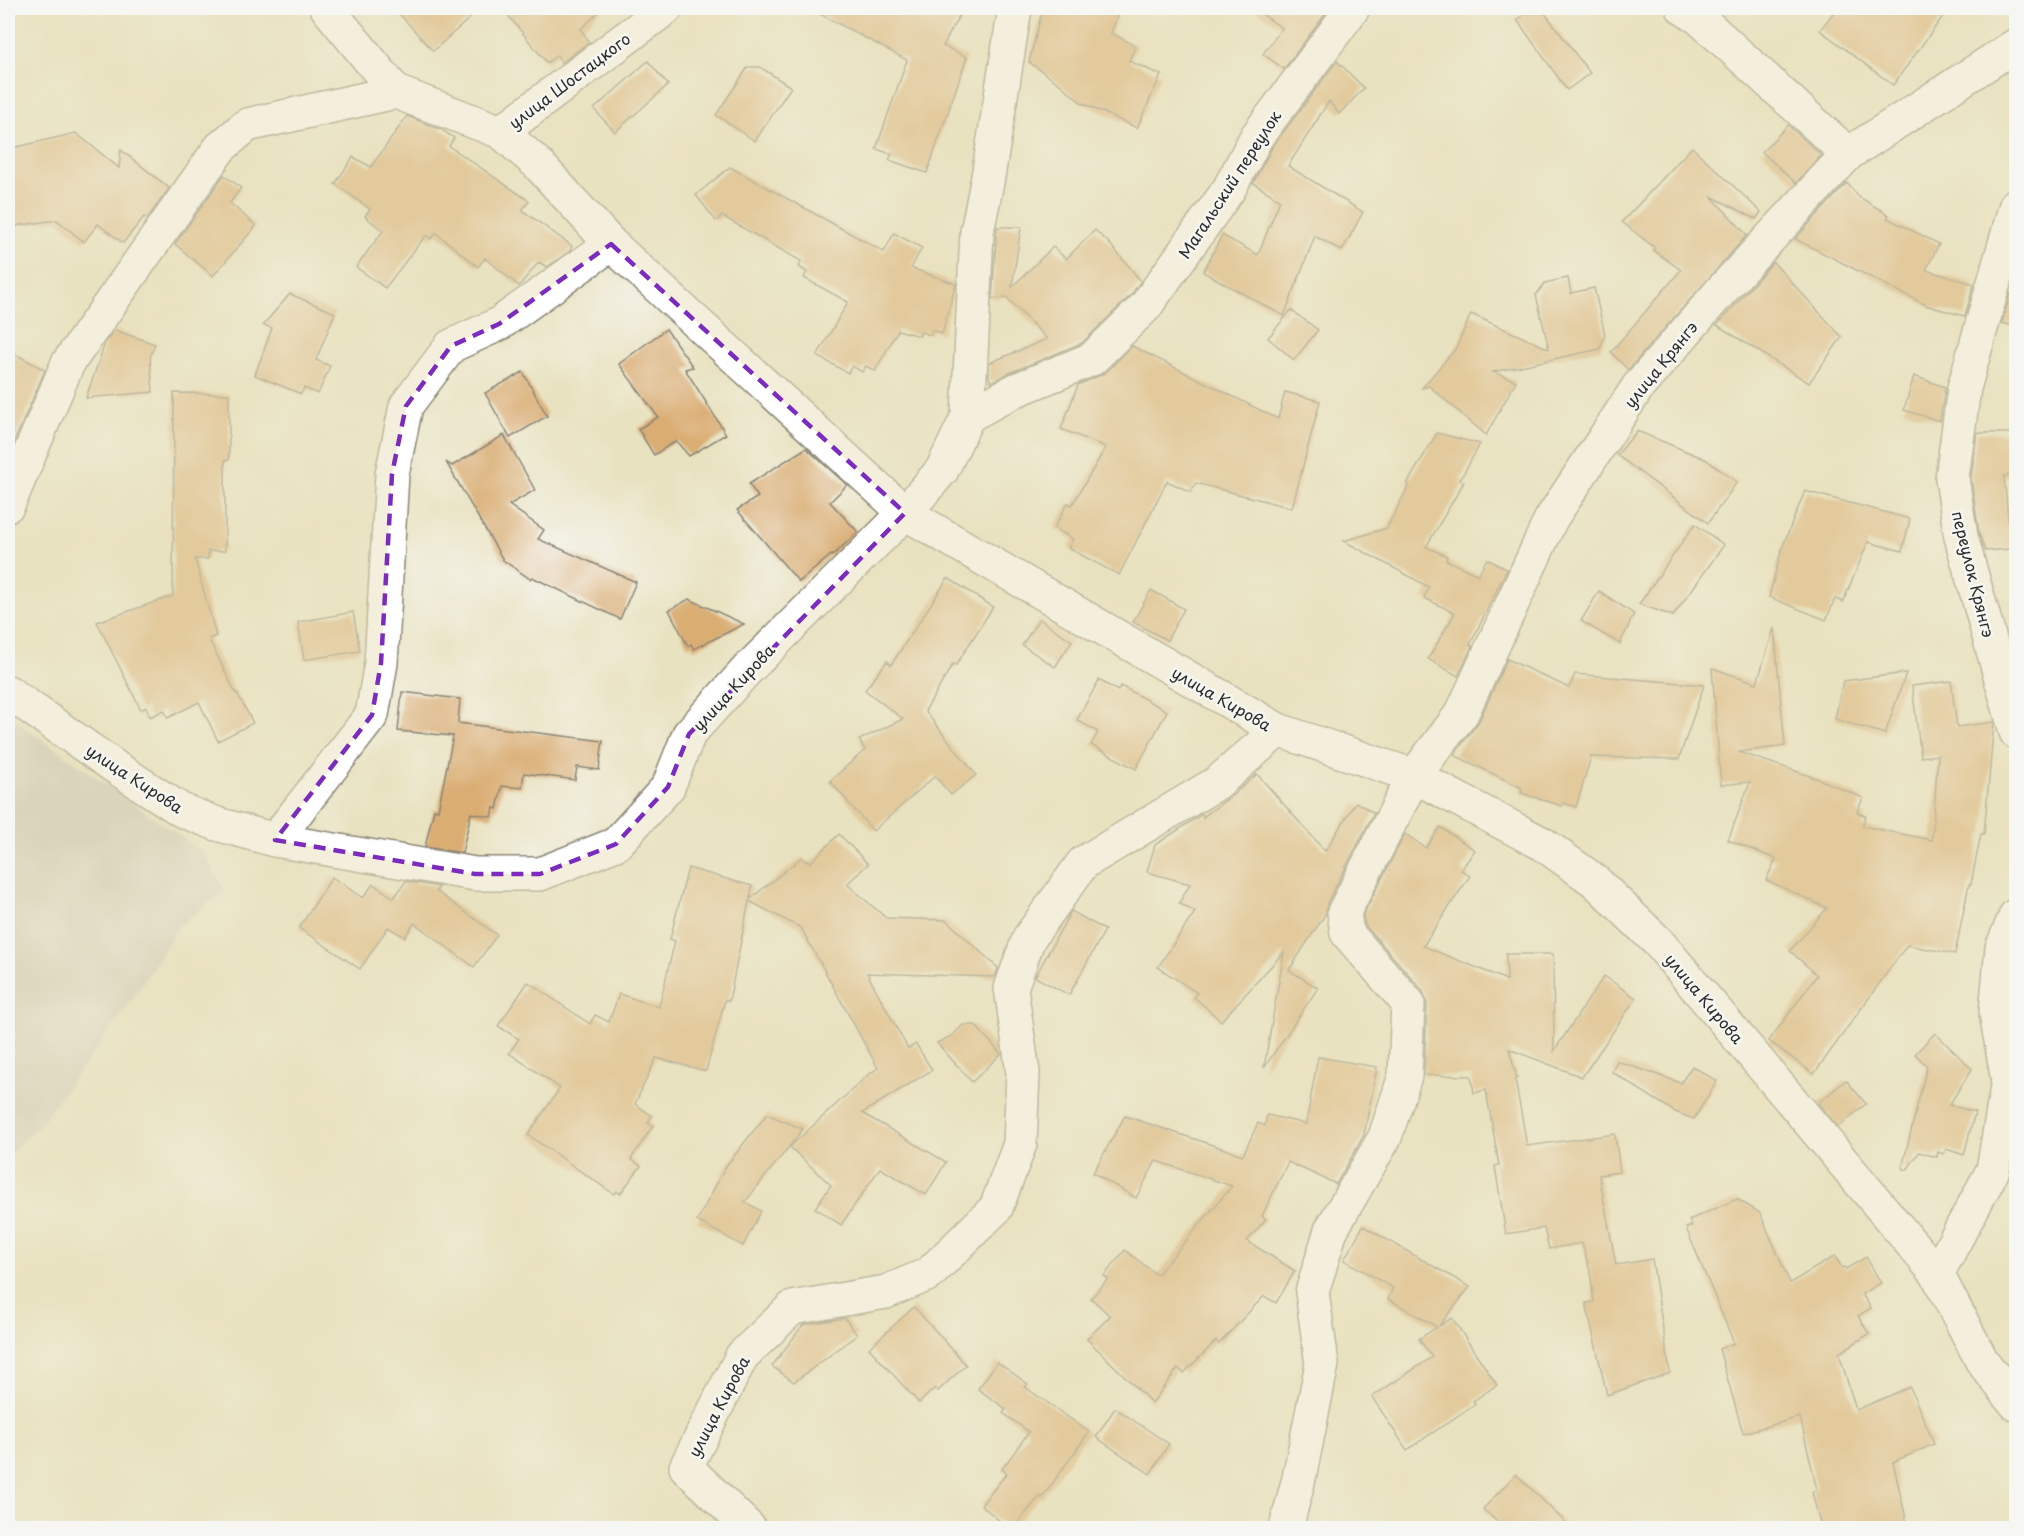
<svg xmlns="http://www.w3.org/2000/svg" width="2024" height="1536" font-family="'Playpen Sans',sans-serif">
<rect width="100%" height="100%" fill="#f6f6f2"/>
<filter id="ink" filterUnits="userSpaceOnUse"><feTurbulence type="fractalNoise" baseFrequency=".0167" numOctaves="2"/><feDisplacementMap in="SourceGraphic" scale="12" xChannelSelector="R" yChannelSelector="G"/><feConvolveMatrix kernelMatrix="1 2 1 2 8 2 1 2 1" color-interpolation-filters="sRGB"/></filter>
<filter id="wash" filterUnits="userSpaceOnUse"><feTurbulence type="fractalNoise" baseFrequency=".008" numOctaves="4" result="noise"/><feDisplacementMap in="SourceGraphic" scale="24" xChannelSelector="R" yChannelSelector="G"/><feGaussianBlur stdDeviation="1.35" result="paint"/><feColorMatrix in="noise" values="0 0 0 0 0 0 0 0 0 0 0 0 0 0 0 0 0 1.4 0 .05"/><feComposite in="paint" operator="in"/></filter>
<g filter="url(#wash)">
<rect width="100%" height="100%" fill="#e9e2c0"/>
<polygon fill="#c9c3b8" points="8,715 203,852 226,891 179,926 126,1009 38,1127 8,1156"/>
<g id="blocks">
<g fill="#daad73">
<polygon points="394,8 481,8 433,51"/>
<polygon points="502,8 603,8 581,29 589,42 561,63 557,55 547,63"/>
<polygon points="809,8 963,8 943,46 967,57 927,173 889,160 892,154 876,149 907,60"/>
<polygon points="1043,8 1099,8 1118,14 1111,33 1136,46 1129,61 1161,75 1137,128 1082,103 1061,85 1029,62"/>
<polygon points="1253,8 1330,8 1284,69 1263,54 1282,28"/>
<polygon points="1533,8 1541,8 1590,73 1567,90 1517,20"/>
<polygon points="1837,8 1949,8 1893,85 1820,30"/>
<polygon points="648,61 668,85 615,132 594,109"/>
<polygon points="1337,61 1364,88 1339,114 1329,101 1288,166 1363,212 1342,251 1315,236 1284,316 1203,272 1222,235 1258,255 1280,200 1253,183 1273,146"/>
<polygon points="748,67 760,67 791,87 755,141 716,115"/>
<polygon points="407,116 442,130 454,138 449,146 529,201 522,210 572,246 570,251 547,267 539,262 519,286 485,258 478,267 436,233 431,239 426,235 385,288 356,267 383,231 365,216 370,209 335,184 353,157 371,167"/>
<polygon points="1788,125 1821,155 1796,183 1762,152"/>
<polygon points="76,133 119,168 121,150 169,188 147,219 144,217 123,243 98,224 84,242 57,220 8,227 8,149"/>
<polygon points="1692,147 1761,212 1756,219 1711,196 1747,235 1628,370 1611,352 1681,270 1653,250 1655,248 1622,222"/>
<polygon points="730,167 884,252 894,233 922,248 911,268 956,284 942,334 932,330 931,335 921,332 919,336 898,330 875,371 866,366 862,372 852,366 848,373 817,356 848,302 804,278 807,272 799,267 801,261 722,216 716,221 696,195"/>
<polygon points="224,175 241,188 230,203 256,226 213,276 175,244"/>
<polygon points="1847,183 1859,197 1889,215 1887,218 1939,244 1926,270 1974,284 1965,316 1928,306 1795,239"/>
<polygon points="997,227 1021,227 1012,287 1053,247 1066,259 1095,230 1109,243 1141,281 1131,295 1082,343 1009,373 991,382 989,377 989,363 1047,339 1006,297 992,299"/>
<polygon points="1773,262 1842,337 1809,383 1717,325"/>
<polygon points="1568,278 1571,293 1594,288 1605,335 1600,349 1493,372 1516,381 1486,435 1429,386 1422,388 1456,348 1471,314 1549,349 1536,295 1545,283"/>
<polygon points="290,294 335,313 316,360 330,366 318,394 304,388 301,394 255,375 272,328 263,325"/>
<polygon points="2010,294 2016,296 2016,327 2002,323"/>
<polygon points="1291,310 1318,330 1294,360 1268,338"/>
<polygon points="666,329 693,367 685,369 726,434 689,456 676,441 654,455 638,429 658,417 619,364"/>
<polygon points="114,330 155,344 150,357 153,392 86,398 105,343"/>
<polygon points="1132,346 1278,419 1285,392 1320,401 1292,508 1196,483 1191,492 1167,481 1119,575 1068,548 1073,539 1054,528 1068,503 1072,505 1106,447 1061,429 1078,385 1105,373"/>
<polygon points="8,350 45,370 8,456"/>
<polygon points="523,372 547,416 510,438 485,393"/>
<polygon points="1914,376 1945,387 1940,421 1904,410"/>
<polygon points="174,393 229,394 229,460 225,460 225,551 208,551 208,559 195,559 216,636 209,639 236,694 237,693 253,723 218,741 199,702 168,718 164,710 150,717 146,707 141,710 97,622 173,596"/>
<polygon points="1637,431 1705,459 1737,482 1708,523 1617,455"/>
<polygon points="1437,433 1480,444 1460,480 1464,482 1426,547 1447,556 1446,560 1478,575 1487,559 1507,569 1470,645 1472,646 1458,676 1428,659 1455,613 1424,598 1429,587 1344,541 1387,528 1409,485 1407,484"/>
<polygon points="1977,433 2016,433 2016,476 2004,476 2011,549 1985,551 1979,533 1971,478"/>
<polygon points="504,435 535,490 509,505 544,530 538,539 636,582 620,619 532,577 530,579 503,560 446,462 452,466"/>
<polygon points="806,448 847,485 830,502 858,532 832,556 831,555 799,582 737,510 758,497 749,484"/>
<polygon points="1805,491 1910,519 1902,551 1868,542 1843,602 1835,599 1826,620 1769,597 1782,548"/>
<polygon points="1695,524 1724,545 1673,616 1639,604"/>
<polygon points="948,578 993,607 956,665 953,664 925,711 976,775 951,795 935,776 873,831 830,781 865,750 859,740 903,719 865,690 887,661 891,665"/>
<polygon points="1151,590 1184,609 1167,640 1133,622"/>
<polygon points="1599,591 1634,614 1620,644 1581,621"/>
<polygon points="689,599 744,624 694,649 691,644 688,646 669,610"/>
<polygon points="353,612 360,651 304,660 298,622"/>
<polygon points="1039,619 1072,641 1055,667 1022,645"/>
<polygon points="1774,628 1785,746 1739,752 1816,778 1863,798 1857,812 1866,816 1862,826 1932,840 1938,755 1921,757 1912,686 1951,681 1957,727 1994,722 1984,834 1981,834 1971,884 1969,884 1955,954 1907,945 1814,1074 1769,1041 1817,975 1790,951 1827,908 1766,880 1776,859 1728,840 1750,782 1721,785 1712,668 1757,683"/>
<polygon points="1507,659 1569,688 1575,674 1704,685 1679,759 1591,757 1576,807 1563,803 1562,806 1521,793 1522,788 1454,755 1479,721"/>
<polygon points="1906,673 1885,734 1835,719 1843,681"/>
<polygon points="1099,680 1118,691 1121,686 1167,711 1136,769 1091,745 1098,732 1077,720"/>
<polygon points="402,692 460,699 458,723 603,741 599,770 577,767 575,780 524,773 522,788 502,786 497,809 494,808 492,817 471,813 462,853 425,847 434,809 438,810 453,736 398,731"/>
<polygon points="1257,774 1325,851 1356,802 1374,813 1327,903 1326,913 1289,970 1318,988 1264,1068 1284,952 1221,1021 1194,997 1197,993 1158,967 1195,912 1179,903 1190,884 1147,872 1155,845 1202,814 1203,817 1234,794"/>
<polygon points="1440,827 1475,850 1461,870 1470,876 1423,946 1507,980 1506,954 1553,954 1554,1051 1604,976 1636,998 1582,1077 1509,1049 1517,1078 1515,1079 1527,1146 1615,1134 1620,1172 1599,1175 1616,1265 1652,1259 1670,1373 1607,1395 1586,1303 1594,1302 1590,1271 1582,1243 1549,1249 1544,1228 1506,1234 1495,1166 1499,1165 1486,1090 1474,1093 1471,1076 1424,1075 1427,1004 1423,991 1365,925 1363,915 1405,834 1426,848"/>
<polygon points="839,834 868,864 847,884 886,918 946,920 998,968 995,977 867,973 908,1049 916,1044 932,1070 862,1113 946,1162 926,1195 880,1168 841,1225 815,1208 831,1185 790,1147 868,1075 878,1068 801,928 749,901 729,1001 725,1000 706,1071 656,1058 635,1104 652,1116 648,1123 653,1126 631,1159 641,1166 620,1194 617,1191 614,1194 528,1135 560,1088 509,1053 519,1039 498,1026 528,982 590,1024 595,1015 609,1022 619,994 659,1007 675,941 670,939 688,868 752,886 750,899 802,857 806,862 808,860 810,863"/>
<polygon points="332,877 363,898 373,884 394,898 406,881 439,887 436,891 497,935 474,967 414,923 405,937 388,927 360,969 299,928"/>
<polygon points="1071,911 1105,930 1069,995 1035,977"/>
<polygon points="963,1025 975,1025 1001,1054 972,1082 937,1043 953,1035"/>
<polygon points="1935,1033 1972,1069 1949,1105 1975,1112 1964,1155 1946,1149 1944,1154 1938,1152 1937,1157 1919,1152 1907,1170 1902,1168 1927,1066 1915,1054"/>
<polygon points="1318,1057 1377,1067 1364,1135 1336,1184 1288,1162 1262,1216 1266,1219 1247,1241 1295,1271 1276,1303 1264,1296 1219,1344 1216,1341 1184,1373 1178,1368 1152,1403 1087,1339 1110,1316 1091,1298 1108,1279 1104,1276 1125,1250 1157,1275 1232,1186 1156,1161 1136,1198 1093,1173 1125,1116 1243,1155 1258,1123 1265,1126 1267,1115 1306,1124"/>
<polygon points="1617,1061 1681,1083 1692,1066 1717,1081 1694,1119 1675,1112 1612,1072"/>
<polygon points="1846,1080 1866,1104 1838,1127 1818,1103"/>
<polygon points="767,1114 803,1129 745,1202 761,1211 743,1246 697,1221 726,1166"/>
<polygon points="1737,1199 1760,1213 1790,1283 1835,1256 1842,1268 1845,1267 1846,1269 1866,1257 1881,1283 1862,1294 1871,1308 1858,1316 1869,1334 1839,1353 1856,1410 1910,1387 1934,1444 1893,1462 1908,1528 1821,1528 1812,1492 1817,1490 1800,1417 1743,1433 1719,1349 1734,1343 1686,1228 1692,1226 1689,1220"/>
<polygon points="1363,1226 1470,1287 1439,1326 1452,1318 1497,1385 1473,1401 1475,1404 1407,1450 1372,1397 1432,1357 1419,1339 1437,1327 1388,1299 1393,1288 1344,1260"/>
<polygon points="914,1307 966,1365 938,1391 935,1388 919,1403 869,1348"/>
<polygon points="845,1318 857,1335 794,1382 772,1366 803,1325"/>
<polygon points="997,1362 1028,1384 1025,1387 1089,1432 1042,1498 1040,1496 1013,1528 1008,1528 981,1505 1007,1473 1002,1469 1029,1432 1003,1413 1006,1409 978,1389"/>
<polygon points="1115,1408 1169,1444 1150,1474 1096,1437"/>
<polygon points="1516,1474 1571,1528 1504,1528 1483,1509"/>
</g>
</g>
</g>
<g filter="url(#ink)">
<use href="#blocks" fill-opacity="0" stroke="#8a8676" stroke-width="1.5"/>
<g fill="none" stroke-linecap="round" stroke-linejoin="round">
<g stroke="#8a8676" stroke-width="36">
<g id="street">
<polyline points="327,8 396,92 501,132 538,164 611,244 905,513 1278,730 1414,776 1543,844 1595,881 1658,942 1937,1274 1982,1361 2016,1404"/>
<polyline points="1683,8 1699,18 1848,154"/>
<polyline points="501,132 666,8"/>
<polyline points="2016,205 1964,388 1952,478 1961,537 2016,732"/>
<polyline points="968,416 1016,390 1092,359 1145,307 1229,189 1257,136 1353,8"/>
<polyline points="8,505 68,363 220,148 247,125 396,92"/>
<polyline points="8,692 115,767 181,810 217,824 275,840 475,874 540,874 616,844 668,787 689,734 747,670 905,513 942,470 968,416 977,232 988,177 1015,8"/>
<polyline points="275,840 372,715 381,663 392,474 406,406 451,346 499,324 611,244"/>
<polyline points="1937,1274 1993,1170 2008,1081 1996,1013 2002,948 2016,915"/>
<polyline points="749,1528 686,1467 742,1356 792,1308 886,1292 929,1274 996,1208 1020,1144 1023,1073 1011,988 1029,938 1083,863 1217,783 1278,730"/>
<polyline points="1286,1528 1299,1478 1322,1364 1312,1292 1331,1230 1385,1137 1405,1076 1408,1003 1347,933 1344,912 1414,776 1462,713 1551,519 1638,387 1720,292 1848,154 2016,45"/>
</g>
</g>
<use href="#street" stroke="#fff" stroke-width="33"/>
</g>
</g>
<path d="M0 0H2024V1536H0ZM611,244L905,513L689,734L668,787L616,844L540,874H475L275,840L372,715L381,663L392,474L406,406L451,346L499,324Z" fill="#e9e2c0" fill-opacity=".55" fill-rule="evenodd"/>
<path fill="none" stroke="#7b2cbf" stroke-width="4.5" stroke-dasharray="12 8" stroke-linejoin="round" d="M611,244L905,513L689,734L668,787L616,844L540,874H475L275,840L372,715L381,663L392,474L406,406L451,346L499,324Z"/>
<g text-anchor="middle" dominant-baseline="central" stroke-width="5" stroke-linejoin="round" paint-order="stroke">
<g font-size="16" fill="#2b2b2b" stroke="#f6f6f2">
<text transform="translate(569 80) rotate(-37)">улица Шостацкого</text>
<text transform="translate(1229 184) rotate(-57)">Магальский переулок</text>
<text transform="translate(1660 364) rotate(-51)">улица Крянгэ</text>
<text transform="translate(1974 574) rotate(76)">переулок Крянгэ</text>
<text transform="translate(733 687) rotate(-47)">улица Кирова</text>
<text transform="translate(1222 698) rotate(30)">улица Кирова</text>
<text transform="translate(135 778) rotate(33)">улица Кирова</text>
<text transform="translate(1705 998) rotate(50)">улица Кирова</text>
<text transform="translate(718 1406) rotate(-62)">улица Кирова</text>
</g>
</g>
<rect width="2024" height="1536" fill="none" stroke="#f6f6f2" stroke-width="30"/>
</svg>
